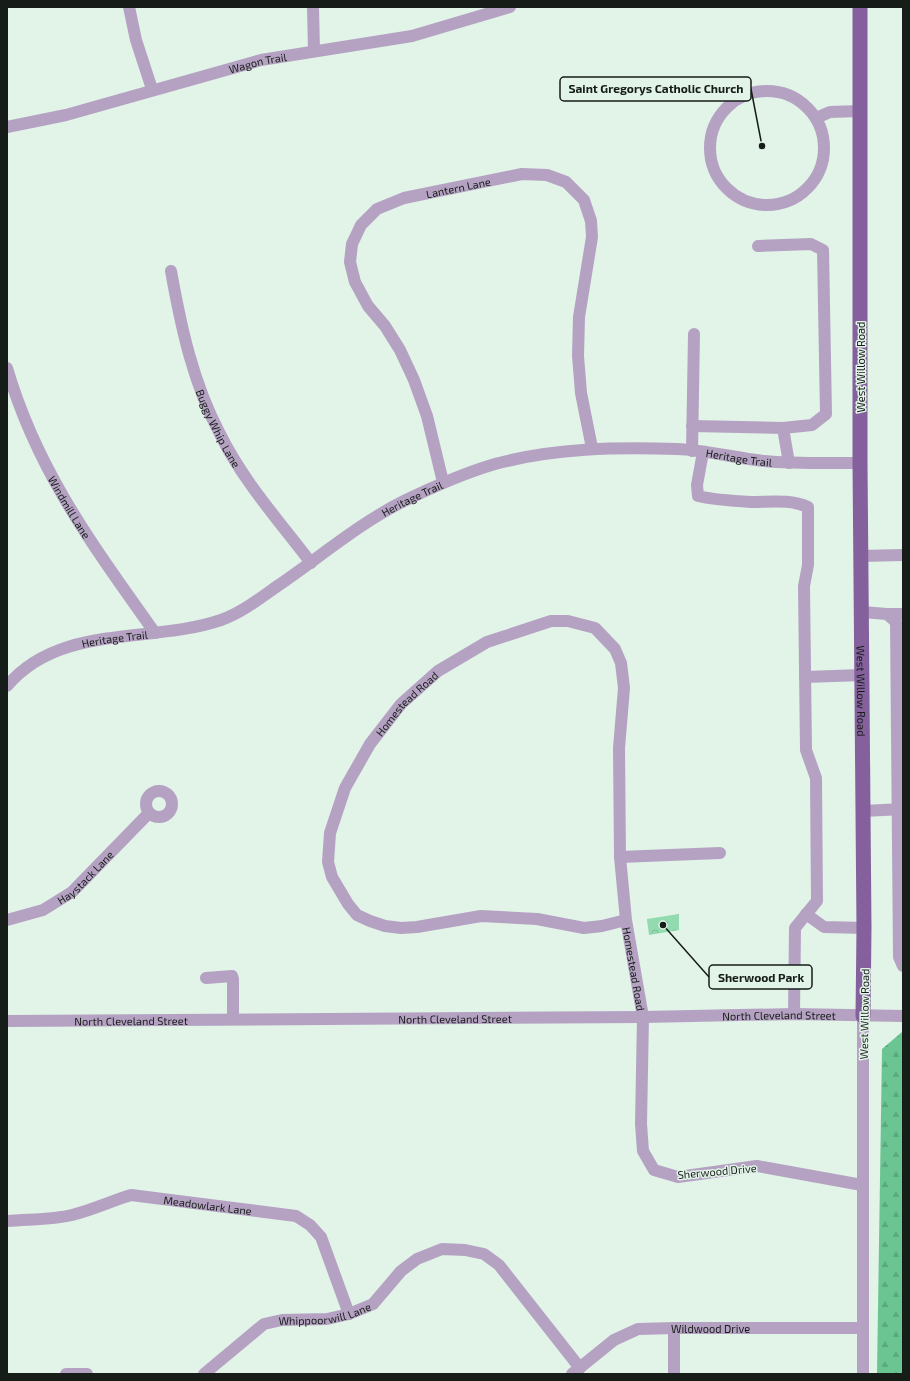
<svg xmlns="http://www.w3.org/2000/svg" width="910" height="1381" font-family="'Exo 2',sans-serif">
<defs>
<pattern id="forest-firs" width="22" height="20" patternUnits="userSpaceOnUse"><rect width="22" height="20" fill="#6ac593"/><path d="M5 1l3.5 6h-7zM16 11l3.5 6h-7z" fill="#5ba97e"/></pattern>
<pattern id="park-crowns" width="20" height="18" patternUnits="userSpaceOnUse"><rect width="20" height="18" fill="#92daaf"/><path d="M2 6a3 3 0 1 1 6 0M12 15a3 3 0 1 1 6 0" fill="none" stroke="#7dbb96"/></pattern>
</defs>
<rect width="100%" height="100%" fill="#e2f3e8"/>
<polygon fill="url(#forest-firs)" points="902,1032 903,1032 903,1374 877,1374 882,1049"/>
<polygon fill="url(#park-crowns)" points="679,914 679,930 649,935 647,919"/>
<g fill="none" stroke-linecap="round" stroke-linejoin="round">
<g stroke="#b5a2c3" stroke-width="12">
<polyline points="129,7 136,40 152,89"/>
<polyline points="313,7 314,51"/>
<circle cx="767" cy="148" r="57"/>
<polyline points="816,118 830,112 860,111"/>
<path id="s1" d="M7,127L66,115L261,60L412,36L510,7"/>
<polyline points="758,246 811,244 823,250 826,414 812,425 783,428"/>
<path id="s2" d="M171,271C181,327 193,383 220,434C243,481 280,522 311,563"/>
<path id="s3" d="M7,368C37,471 94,547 155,633"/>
<polyline points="692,426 783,428 789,463"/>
<polyline points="692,451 694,334"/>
<path d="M703,452L697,485L698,496C715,500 733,501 751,502C771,502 790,499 808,507V565L804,586L806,750L816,778L817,901L795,928L794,1014"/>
<path id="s4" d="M443,482L427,416L414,380L400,350L385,326L368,306L355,282L350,262L352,244L361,225L377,209L404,198L522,174L547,175L566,182L584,200L591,221L592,237L579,317L578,356L581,393L592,448"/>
<polyline points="861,556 903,555"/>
<polyline points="862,612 887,614 896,622 899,957 903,966"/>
<polyline points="887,614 903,614"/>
<polyline points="805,677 862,675"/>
<path id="s5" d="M7,686C60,623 151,644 221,620C241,613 259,599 276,587C319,558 359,523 406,500C435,486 464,473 495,464C554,448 617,447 677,449C706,450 735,458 764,461C796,464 828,463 860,463"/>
<circle cx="159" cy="804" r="13"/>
<polyline points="863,811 903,809"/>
<polyline points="620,857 720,853"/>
<polyline points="806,914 824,927 864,928"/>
<path id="s6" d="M7,920L43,910L72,892L149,813"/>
<path id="s7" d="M626,920L602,926L584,928L537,919L481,916L417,927L401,928L385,926L370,921L357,915L348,904L332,877L328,862L330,833L345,788L370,744L401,704L438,671L487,642L551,621H568L595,628L615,649L621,663L624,688L619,748L620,857L626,920L643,1017L641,1124L643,1151L654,1170L678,1177L757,1166L862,1185"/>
<polyline points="206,978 232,976 233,979 233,1019"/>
<path id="s8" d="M7,1021L643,1017L794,1014L903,1016"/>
<path id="s9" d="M7,1221C28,1219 52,1220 72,1215C93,1210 111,1201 131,1195L296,1216L310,1225L321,1237L349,1314"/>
<polyline points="674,1328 674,1374"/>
<polyline points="66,1374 87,1374"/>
<path id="s10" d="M204,1374L264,1324L282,1320L327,1319L349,1314L373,1304L401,1271L417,1259L442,1249L465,1250L484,1254L499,1265L580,1368"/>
<path id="s11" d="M572,1374L614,1340L638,1329L674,1328H863"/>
<polyline points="863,1374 863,1016"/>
</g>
<path stroke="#84619c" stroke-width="15" id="s12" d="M860,7V463L864,928L863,1016"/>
</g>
<g text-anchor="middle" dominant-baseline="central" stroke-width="3" stroke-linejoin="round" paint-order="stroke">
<g font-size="11" fill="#161d19" stroke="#e2f3e8">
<text stroke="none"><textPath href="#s1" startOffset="259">Wagon Trail</textPath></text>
<text stroke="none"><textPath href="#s4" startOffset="388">Lantern Lane</textPath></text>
<text transform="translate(860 367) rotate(-90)">West Willow Road</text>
<text stroke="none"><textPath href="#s2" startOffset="165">Buggy Whip Lane</textPath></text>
<text stroke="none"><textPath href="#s5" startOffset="792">Heritage Trail</textPath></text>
<text stroke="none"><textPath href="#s5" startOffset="456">Heritage Trail</textPath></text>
<text stroke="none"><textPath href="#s3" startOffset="153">Windmill Lane</textPath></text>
<text stroke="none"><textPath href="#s5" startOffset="121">Heritage Trail</textPath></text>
<text stroke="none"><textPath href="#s12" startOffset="684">West Willow Road</textPath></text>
<text stroke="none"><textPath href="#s7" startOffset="517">Homestead Road</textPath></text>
<text stroke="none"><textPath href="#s6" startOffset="91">Haystack Lane</textPath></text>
<text stroke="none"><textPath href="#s7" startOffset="1083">Homestead Road</textPath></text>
<text transform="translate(864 1014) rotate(-89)">West Willow Road</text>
<text stroke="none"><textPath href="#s8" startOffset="772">North Cleveland Street</textPath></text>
<text stroke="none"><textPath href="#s8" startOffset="448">North Cleveland Street</textPath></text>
<text stroke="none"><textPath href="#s8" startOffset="124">North Cleveland Street</textPath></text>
<text transform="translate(717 1171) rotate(-5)">Sherwood Drive</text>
<text stroke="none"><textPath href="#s9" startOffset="205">Meadowlark Lane</textPath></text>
<text stroke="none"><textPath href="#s10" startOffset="140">Whippoorwill Lane</textPath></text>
<text stroke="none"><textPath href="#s11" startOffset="153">Wildwood Drive</textPath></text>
</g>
</g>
<path fill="none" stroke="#161d19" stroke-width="1.5" d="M762 146L751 89M663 925L709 977"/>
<g fill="#161d19" stroke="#e2f3e8" stroke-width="1.5">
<circle cx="762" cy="146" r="4"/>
<circle cx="663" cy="925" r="4"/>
</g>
<g fill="#e2f3e8" stroke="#161d19" stroke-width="1.5">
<rect x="560" y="77" width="191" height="24" rx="4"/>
<rect x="709" y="965" width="103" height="24" rx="4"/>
</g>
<g font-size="12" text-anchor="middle" font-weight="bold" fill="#161d19">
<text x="656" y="93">Saint Gregorys Catholic Church</text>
<text x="761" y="982">Sherwood Park</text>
</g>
<rect width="910" height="1381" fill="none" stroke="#161d19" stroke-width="16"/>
</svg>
